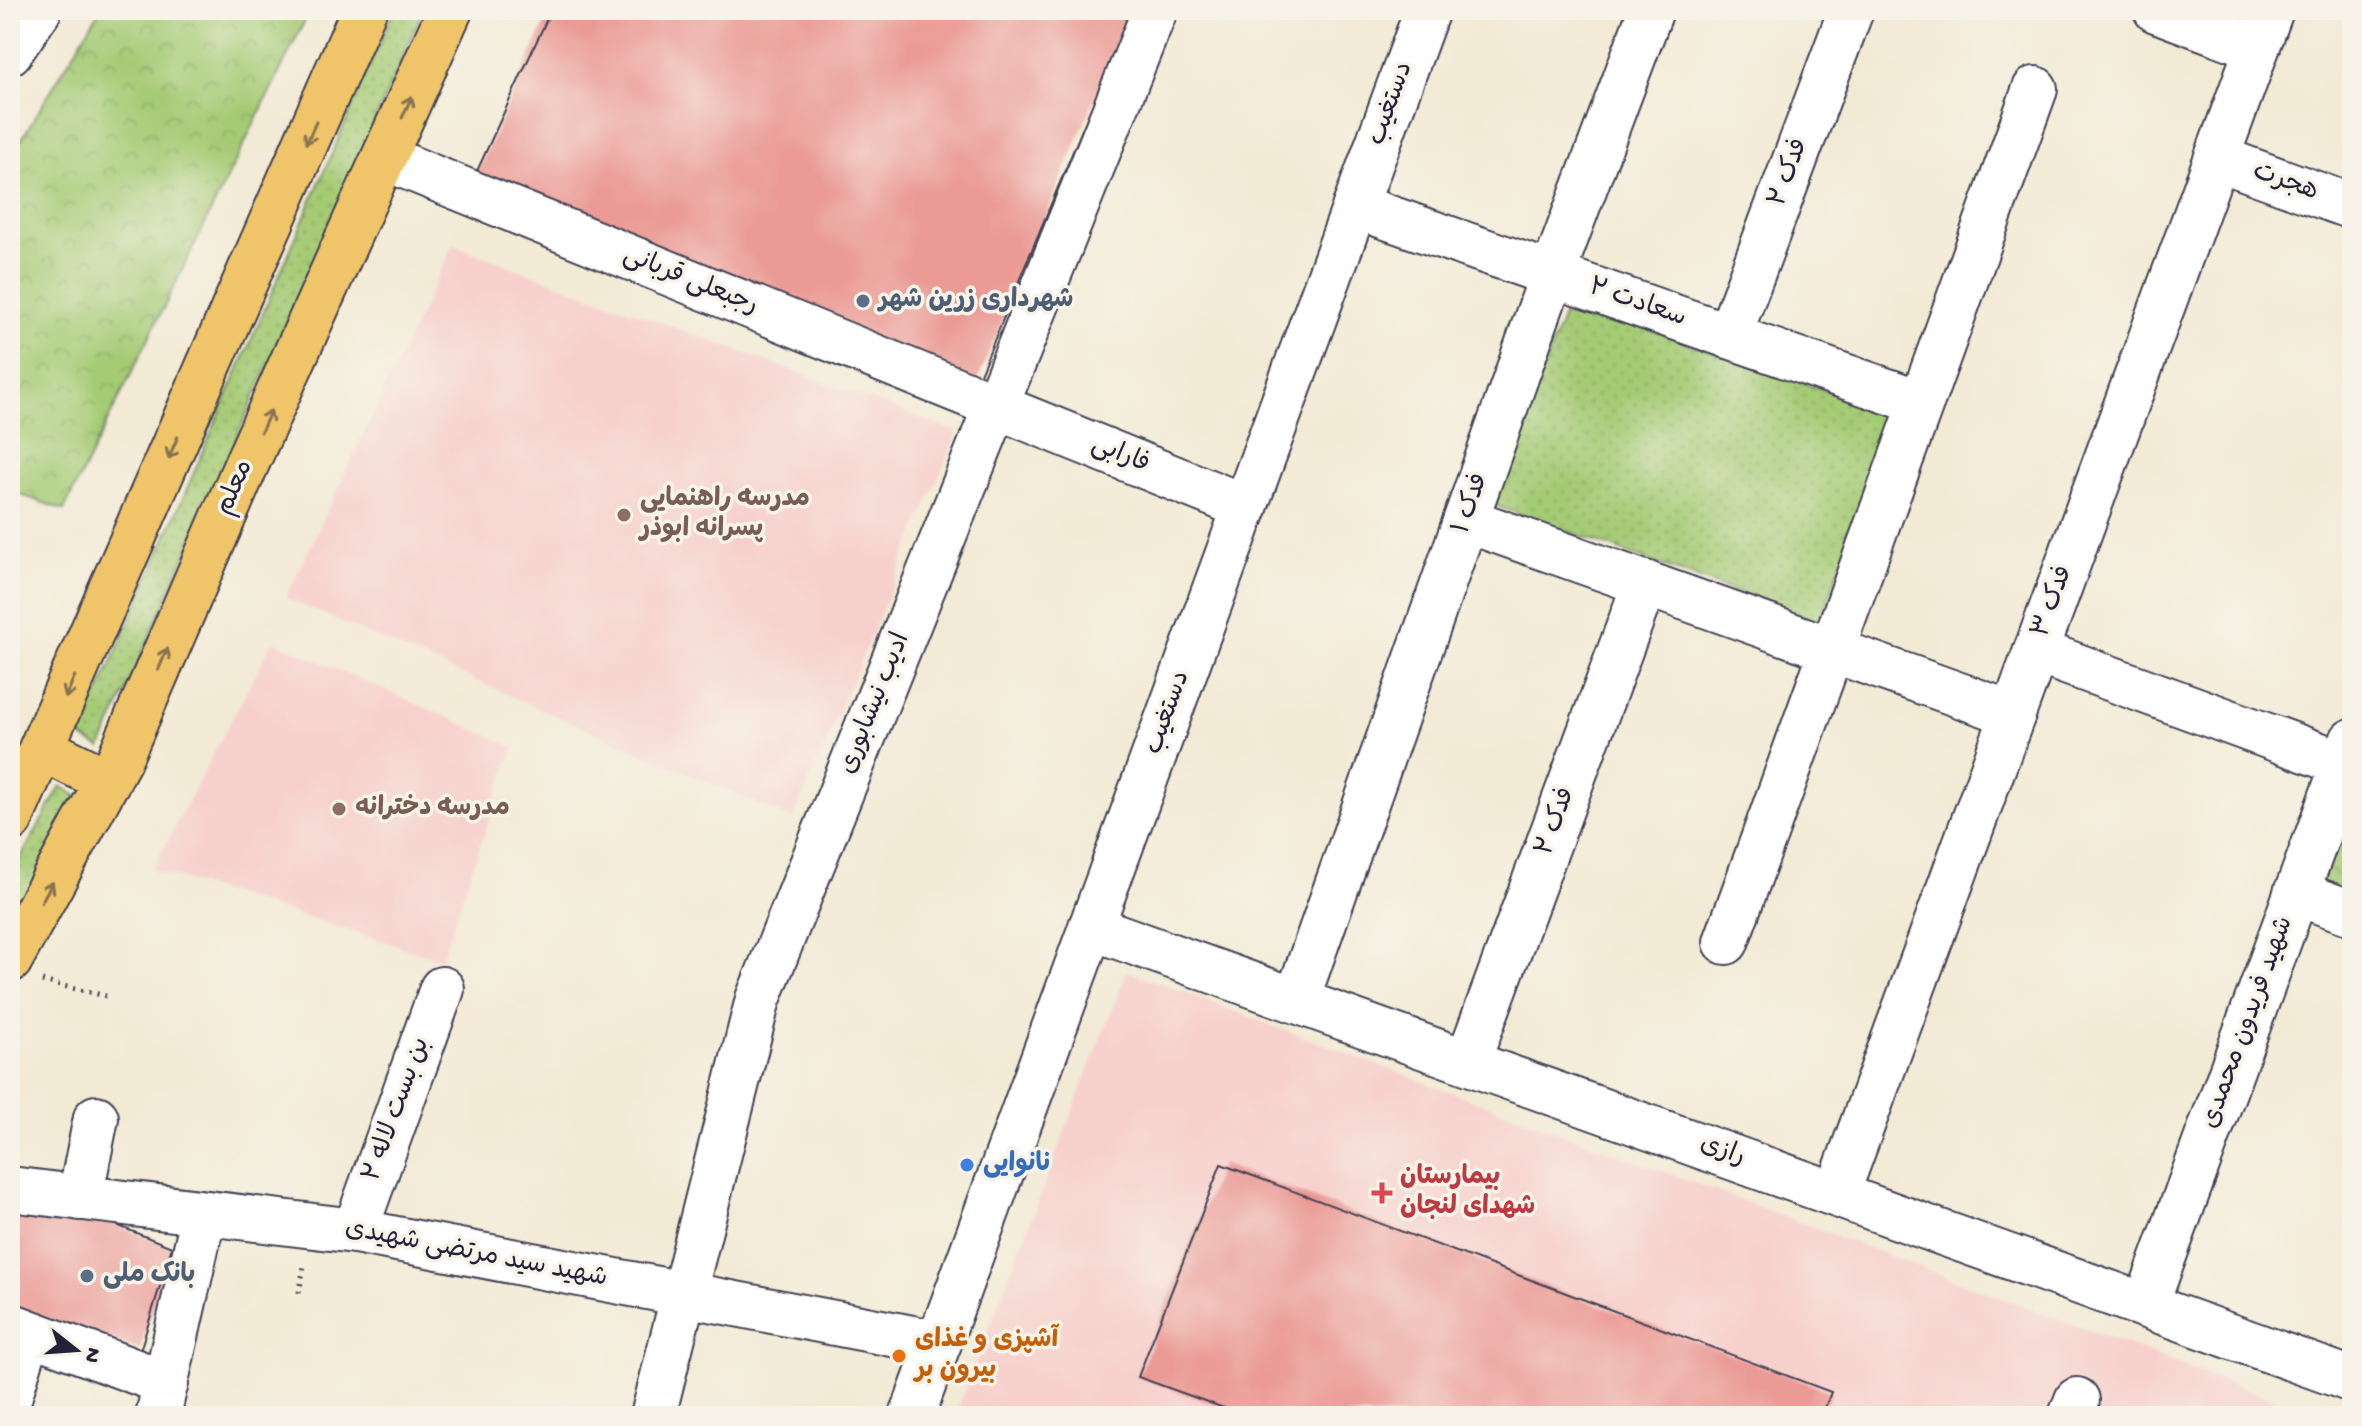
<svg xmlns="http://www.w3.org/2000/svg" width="2362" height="1426" font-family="'Gochi Hand','Playpen Sans Arabic',sans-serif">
<defs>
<pattern id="grass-dots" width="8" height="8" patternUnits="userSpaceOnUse" patternTransform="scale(2)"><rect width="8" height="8" fill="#a5cb75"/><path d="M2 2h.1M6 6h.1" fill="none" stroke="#8eae66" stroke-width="1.8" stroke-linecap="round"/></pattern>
<pattern id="park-crowns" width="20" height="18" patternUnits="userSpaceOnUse" patternTransform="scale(2)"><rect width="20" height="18" fill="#a5cb75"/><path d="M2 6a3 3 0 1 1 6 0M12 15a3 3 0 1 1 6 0" fill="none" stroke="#8eae66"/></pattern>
</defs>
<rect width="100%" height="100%" fill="#f7f3e8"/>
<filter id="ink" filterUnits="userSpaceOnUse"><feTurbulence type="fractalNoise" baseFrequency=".0125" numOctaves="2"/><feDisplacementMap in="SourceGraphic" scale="16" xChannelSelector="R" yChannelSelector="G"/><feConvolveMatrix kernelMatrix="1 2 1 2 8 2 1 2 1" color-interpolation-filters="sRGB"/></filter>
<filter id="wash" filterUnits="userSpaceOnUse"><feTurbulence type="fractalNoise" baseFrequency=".006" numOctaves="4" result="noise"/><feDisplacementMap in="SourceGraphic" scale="32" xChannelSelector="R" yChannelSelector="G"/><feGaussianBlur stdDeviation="1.8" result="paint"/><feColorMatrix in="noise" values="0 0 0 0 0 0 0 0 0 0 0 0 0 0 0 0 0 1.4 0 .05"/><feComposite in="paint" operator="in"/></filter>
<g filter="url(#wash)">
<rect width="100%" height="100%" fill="#f3ead5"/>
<g fill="#f7d0cd">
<polygon points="453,245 958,432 793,819 286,598"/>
<polygon points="273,641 514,747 441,959 152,870"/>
<polygon points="1127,971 2318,1416 955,1416"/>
</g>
<g fill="url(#grass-dots)" stroke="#647658" stroke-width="2">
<polygon points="394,10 423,10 101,748 80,736"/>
<polygon points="1568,302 1895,414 1820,622 1494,505"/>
<polygon points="61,786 82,799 10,925 10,877"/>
</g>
<g fill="url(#park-crowns)" stroke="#647658" stroke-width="2">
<polygon points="100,10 310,10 64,510 10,491 10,158"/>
<polygon points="2352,786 2352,895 2317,882"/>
</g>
<g id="blocks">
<g fill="#eb9a95">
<polygon points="551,10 1132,10 966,408 466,195"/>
<polygon points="1221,1164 1831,1392 1822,1416 1246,1416 1138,1377"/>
<polygon points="10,1210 91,1215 172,1247 140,1351 10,1305"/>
</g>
</g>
</g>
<g filter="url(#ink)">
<use href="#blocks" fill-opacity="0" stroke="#414052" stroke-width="2"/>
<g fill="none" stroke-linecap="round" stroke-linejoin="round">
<g stroke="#414052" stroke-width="48">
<g id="minor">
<polyline points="2156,10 2257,48"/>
<polyline points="10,52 39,10"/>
<polyline points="385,158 1245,507"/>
<polyline points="2217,158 2352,207"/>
<polyline points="1355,206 1919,402"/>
<polyline points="1729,336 1851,10"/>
<polyline points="1466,520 2013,714"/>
<polyline points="2036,651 2344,764"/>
<polyline points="2296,893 2352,913"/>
<polyline points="1091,927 2352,1380"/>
<polyline points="1726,942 2035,89"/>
<polyline points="1297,999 1552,275 1651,10"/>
<polyline points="1468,1061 1645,583"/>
<polyline points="10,1189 355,1231 939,1343"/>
<polyline points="1837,1194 2271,10"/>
<polyline points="80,1198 96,1118"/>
<polyline points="355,1231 442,989"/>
<polyline points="2146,1305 2352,741"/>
<polyline points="10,1325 166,1383"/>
<polyline points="10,1395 29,1333"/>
<polyline points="158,1416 204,1213"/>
<polyline points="653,1416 758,999 1155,10"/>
<polyline points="912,1416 1427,10"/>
<polyline points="2071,1416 2077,1400"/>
</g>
</g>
<g stroke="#414052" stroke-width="48">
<g id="major">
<polyline points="43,749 108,781"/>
<polyline points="10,820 364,10"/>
<polyline points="10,960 119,760 246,465 450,10"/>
</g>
</g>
<g stroke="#414052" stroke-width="5" stroke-dasharray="2 6" stroke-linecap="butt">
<polyline points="42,981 106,996"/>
<polyline points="299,1293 304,1266"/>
</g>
<use href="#minor" stroke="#fff" stroke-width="44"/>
<use href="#major" stroke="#f0c469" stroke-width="44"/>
</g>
<defs><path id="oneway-shaft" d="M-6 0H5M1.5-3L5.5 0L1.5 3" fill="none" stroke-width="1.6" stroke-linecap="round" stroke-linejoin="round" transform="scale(2)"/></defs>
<g stroke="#897352">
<use href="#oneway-shaft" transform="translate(407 107) rotate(-66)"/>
<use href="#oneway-shaft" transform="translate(311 133) rotate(114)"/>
<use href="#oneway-shaft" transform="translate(266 421) rotate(-66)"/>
<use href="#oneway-shaft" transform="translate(173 448) rotate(113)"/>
<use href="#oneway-shaft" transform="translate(163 659) rotate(-67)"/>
<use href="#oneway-shaft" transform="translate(70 687) rotate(113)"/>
<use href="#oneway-shaft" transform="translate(47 892) rotate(-61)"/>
</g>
</g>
<g fill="#5c6f8a" stroke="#f7f3e8" stroke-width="3">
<circle cx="863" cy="301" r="8"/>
<circle cx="87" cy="1276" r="8"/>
</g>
<g fill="#8d6e63" stroke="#f7f3e8" stroke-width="3">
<circle cx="624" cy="515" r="8"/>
<circle cx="339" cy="809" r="8"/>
</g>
<circle fill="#3f7fe0" stroke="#f7f3e8" stroke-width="3" cx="967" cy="1165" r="8"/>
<path fill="#e0444e" stroke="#f7f3e8" stroke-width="3" d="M1378 1181h8v8h8v8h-8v8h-8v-8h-8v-8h8z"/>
<circle fill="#e8710a" stroke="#f7f3e8" stroke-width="3" cx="899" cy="1356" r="8"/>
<g text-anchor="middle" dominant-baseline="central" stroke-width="7" stroke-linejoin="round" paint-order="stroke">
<g font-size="26" fill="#22223b" stroke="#f7f3e8">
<text transform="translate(1392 104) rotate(-70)">دستغیب</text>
<text transform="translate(1790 173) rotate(-70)">فدک ۲</text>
<text transform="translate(2285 183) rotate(20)">هجرت</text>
<text transform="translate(690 282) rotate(22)">رجبعلی قربانی</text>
<text transform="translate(1637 304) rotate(19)">سعادت ۲</text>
<text transform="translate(1120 456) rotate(22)">فارابی</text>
<text transform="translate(236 488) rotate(-66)">معلم</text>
<text transform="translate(1472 504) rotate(-71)">فدک ۱</text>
<text transform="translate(2054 602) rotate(-70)">فدک ۳</text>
<text transform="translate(876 704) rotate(-68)">ادیب نیشابوری</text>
<text transform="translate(1169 713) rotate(-70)">دستغیب</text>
<text transform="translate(1557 822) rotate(-70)">فدک ۲</text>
<text transform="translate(2249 1023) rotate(-70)">شهید فریدون محمدی</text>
<text transform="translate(398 1110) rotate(-70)">بن بست لاله ۲</text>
<text transform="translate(1722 1152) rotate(20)">رازی</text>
<text transform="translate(476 1255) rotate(11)">شهید سید مرتضی شهیدی</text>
</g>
<g font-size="26" font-weight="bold" fill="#4e5e75" stroke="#f7f3e8" text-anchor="start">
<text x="879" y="301">شهرداری زرین شهر</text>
<text x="103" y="1276">بانک ملی</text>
</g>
<g font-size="26" font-weight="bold" fill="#785e54" stroke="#f7f3e8" text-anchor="start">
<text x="640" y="500">مدرسه راهنمایی<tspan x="640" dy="30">پسرانه ابوذر</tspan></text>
<text x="355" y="809">مدرسه دخترانه</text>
</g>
<g font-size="26" font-weight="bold" fill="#366cbe" stroke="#f7f3e8" text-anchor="start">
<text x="983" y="1165">نانوایی</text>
</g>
<g font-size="26" font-weight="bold" fill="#be3a42" stroke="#f7f3e8" text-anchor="start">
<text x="1400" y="1178">بیمارستان<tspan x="1400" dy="30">شهدای لنجان</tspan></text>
</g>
<g font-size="26" font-weight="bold" fill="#c56008" stroke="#f7f3e8" text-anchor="start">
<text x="915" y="1341">آشپزی و غذای<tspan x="915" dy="30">بیرون بر</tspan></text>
</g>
</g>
<rect width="2362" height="1426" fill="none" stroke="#f7f3e8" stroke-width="40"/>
<g transform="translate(76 1350) rotate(107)" stroke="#f7f3e8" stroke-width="6" paint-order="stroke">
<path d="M0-6L14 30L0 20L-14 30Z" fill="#22223b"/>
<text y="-12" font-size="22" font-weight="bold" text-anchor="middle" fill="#22223b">N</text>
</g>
</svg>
